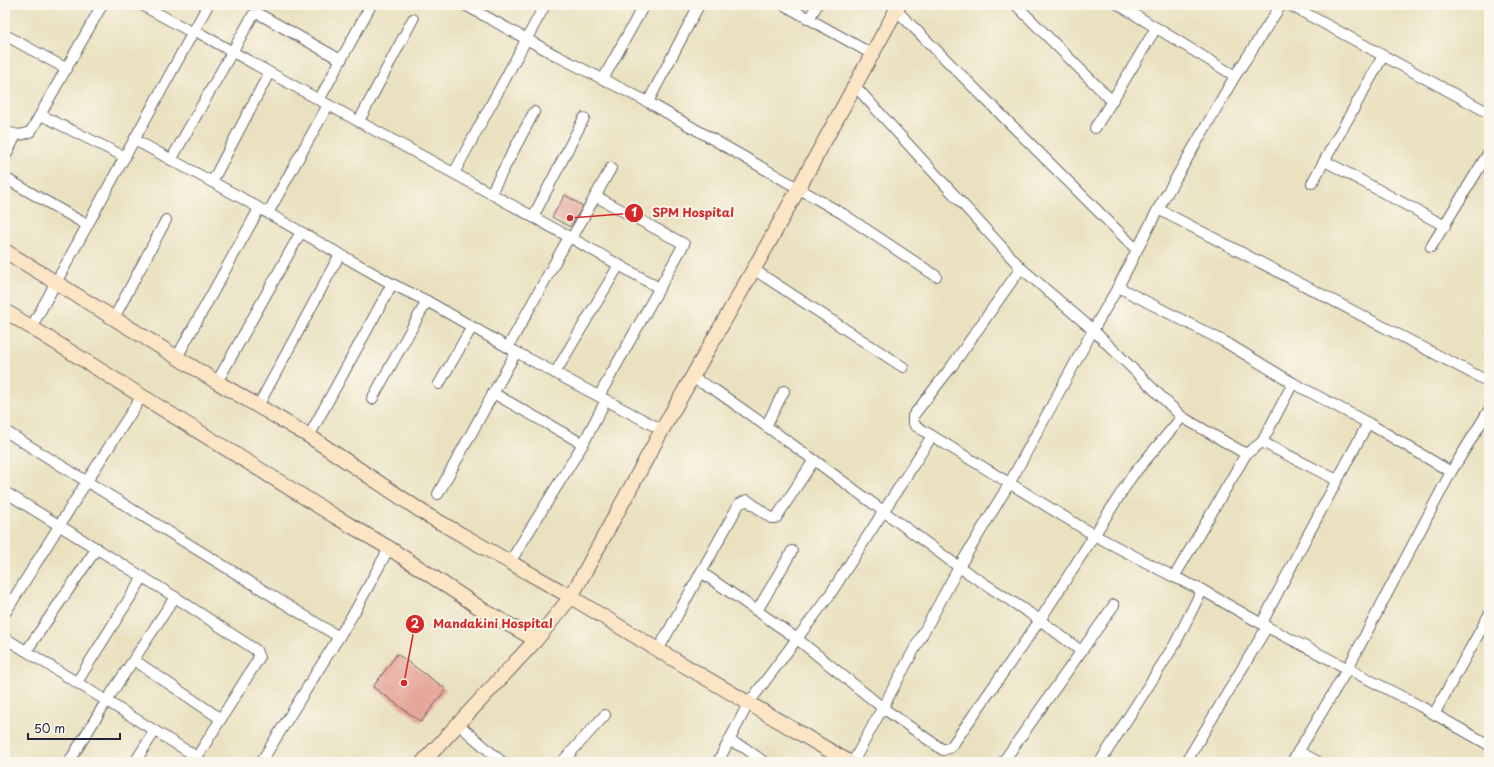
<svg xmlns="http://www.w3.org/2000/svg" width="1494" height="767" font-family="'Playpen Sans',sans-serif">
<rect width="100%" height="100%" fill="#fbf7ec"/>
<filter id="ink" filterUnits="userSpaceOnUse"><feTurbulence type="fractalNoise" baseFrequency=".025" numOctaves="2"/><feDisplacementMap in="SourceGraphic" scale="8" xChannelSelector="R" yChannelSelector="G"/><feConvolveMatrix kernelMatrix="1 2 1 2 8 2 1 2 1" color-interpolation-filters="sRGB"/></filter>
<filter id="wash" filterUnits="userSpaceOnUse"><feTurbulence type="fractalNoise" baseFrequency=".012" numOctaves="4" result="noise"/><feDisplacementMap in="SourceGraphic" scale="16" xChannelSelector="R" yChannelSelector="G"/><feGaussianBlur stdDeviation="0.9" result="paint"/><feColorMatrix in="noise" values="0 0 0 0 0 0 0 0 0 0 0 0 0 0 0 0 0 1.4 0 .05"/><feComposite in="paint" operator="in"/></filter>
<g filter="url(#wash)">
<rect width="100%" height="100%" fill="#e9e1bf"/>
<g id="blocks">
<g fill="#e5a598">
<polygon points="565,195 583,206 570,227 552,217"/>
<polygon points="397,654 446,689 421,722 373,687"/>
</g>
</g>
</g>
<g filter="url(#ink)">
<use href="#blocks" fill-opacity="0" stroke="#686569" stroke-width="1"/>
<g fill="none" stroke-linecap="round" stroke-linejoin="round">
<g stroke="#686569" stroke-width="12">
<g id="street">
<polyline points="142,5 193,33"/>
<polyline points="465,5 557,56 648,102 843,214 936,276"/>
<polyline points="784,5 872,54"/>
<polyline points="1018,5 1018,7 1112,101"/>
<polyline points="1119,5 1235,76"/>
<polyline points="1290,5 1489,113"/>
<polyline points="896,10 1136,249"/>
<polyline points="809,19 817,5"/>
<path d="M194,30C348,118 506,199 659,288"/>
<polyline points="5,35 67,69"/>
<polyline points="603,79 644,5"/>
<polyline points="855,86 1021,268 1093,330 1182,417 1246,454"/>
<polyline points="319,100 371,5"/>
<polyline points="648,102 699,5"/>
<polyline points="41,115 125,157"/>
<polyline points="359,121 413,19"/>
<polyline points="1095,128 1112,101 1156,28"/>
<path d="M5,131C15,135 21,137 31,131L102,5"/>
<polyline points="135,140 238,196 392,284 427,301 516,352 662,430"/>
<polyline points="5,157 16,135"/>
<polyline points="171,160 253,15 259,14 341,60"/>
<polyline points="1325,161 1445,226"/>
<polyline points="454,173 545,5"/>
<polyline points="5,178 87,225"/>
<polyline points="212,182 269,73"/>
<polyline points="1312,183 1383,56"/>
<polyline points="491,193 534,112"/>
<polyline points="595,196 684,244 599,396"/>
<polyline points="1158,209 1489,382"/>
<polyline points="268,213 328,105"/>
<polyline points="533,217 584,118"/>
<polyline points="572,238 611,168"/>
<polyline points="1431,247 1489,152"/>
<polyline points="1021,268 952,366 913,416 913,422 916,426 1094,535 1174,577 1202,590 1267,627 1420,706 1489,745"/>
<polyline points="753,269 903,367"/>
<polyline points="1118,287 1225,342 1293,383 1368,423 1451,472"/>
<polyline points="114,318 166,220"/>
<polyline points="31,328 208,5"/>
<polyline points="508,347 569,237"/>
<polyline points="177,357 259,209"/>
<polyline points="555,373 619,265"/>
<polyline points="692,378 715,390 814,460 959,567 1040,620 1081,651"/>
<polyline points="217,382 301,232"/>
<polyline points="439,384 472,327"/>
<polyline points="493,393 583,444 606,400"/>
<polyline points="372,399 427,301"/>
<polyline points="258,406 340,254"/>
<polyline points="766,426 784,391"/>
<polyline points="5,431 339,637"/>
<polyline points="309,436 392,284"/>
<polyline points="1262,442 1337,480"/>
<polyline points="5,492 175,597 256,650 259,658 197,757 195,762"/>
<polyline points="438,494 516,352"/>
<polyline points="510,562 583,444"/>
<polyline points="701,572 796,638 883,708 943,750 951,747 1040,620 1132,476 1182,417"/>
<polyline points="1174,577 1246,454 1262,442 1293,383"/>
<polyline points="757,611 792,551"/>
<polyline points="5,613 87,481 142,396"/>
<polyline points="1262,623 1304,542 1368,423"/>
<polyline points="5,638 197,757"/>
<polyline points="27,650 97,548"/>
<polyline points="658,650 739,504 747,500 771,518 776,518 814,460"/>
<polyline points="134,660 221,719"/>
<polyline points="77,682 143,577"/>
<polyline points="1434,714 1489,615"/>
<polyline points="458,724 502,762"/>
<polyline points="729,741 745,748 764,762"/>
<polyline points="1298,751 1318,762"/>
<polyline points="69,762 107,700 175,597"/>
<polyline points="135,762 154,732"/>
<polyline points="261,762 355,611 389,548"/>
<polyline points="562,762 605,715"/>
<polyline points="718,762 748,704 829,596 932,436"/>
<polyline points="853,762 959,567 1009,484 1093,330 1118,287 1158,209 1235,76 1281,5"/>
<polyline points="1003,762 1114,605"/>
<polyline points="1100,762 1175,644 1202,590"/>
<polyline points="1186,762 1267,627"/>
<polyline points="1292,762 1348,668 1451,472 1489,410"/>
</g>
</g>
<g stroke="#686569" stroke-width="16">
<g id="secondary">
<polyline points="5,251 217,382 309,436 427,515 571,597 658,650 849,762"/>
<polyline points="5,311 336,517 389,548 483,610 536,640"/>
<polyline points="423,762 536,640 571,597 662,430 768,244 899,5"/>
</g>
</g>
<use href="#street" stroke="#fff" stroke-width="10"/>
<use href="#secondary" stroke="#fce5c4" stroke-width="14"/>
</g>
</g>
<path fill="none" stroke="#d62828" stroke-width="1.5" d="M570 218L634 213M404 683L415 624"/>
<g fill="#d62828" stroke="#fbf7ec" stroke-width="1.5">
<circle cx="570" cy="218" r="4"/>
<circle cx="404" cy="683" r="4"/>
<circle cx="634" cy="213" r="10"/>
<circle cx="415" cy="624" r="10"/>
</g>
<g font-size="12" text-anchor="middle" font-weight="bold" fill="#fff">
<text x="634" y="217">1</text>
<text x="415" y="628">2</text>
</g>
<g font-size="12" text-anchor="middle" font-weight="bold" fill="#d62828" stroke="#fbf7ec" stroke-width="4" stroke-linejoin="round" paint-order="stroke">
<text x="693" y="217">SPM Hospital</text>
<text x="493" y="628">Mandakini Hospital</text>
</g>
<rect width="1494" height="767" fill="none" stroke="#fbf7ec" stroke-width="20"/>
<path d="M28 733v6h92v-6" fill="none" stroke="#22223b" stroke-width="2"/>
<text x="34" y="733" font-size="12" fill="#22223b" stroke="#fbf7ec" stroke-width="3" paint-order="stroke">50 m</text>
</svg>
